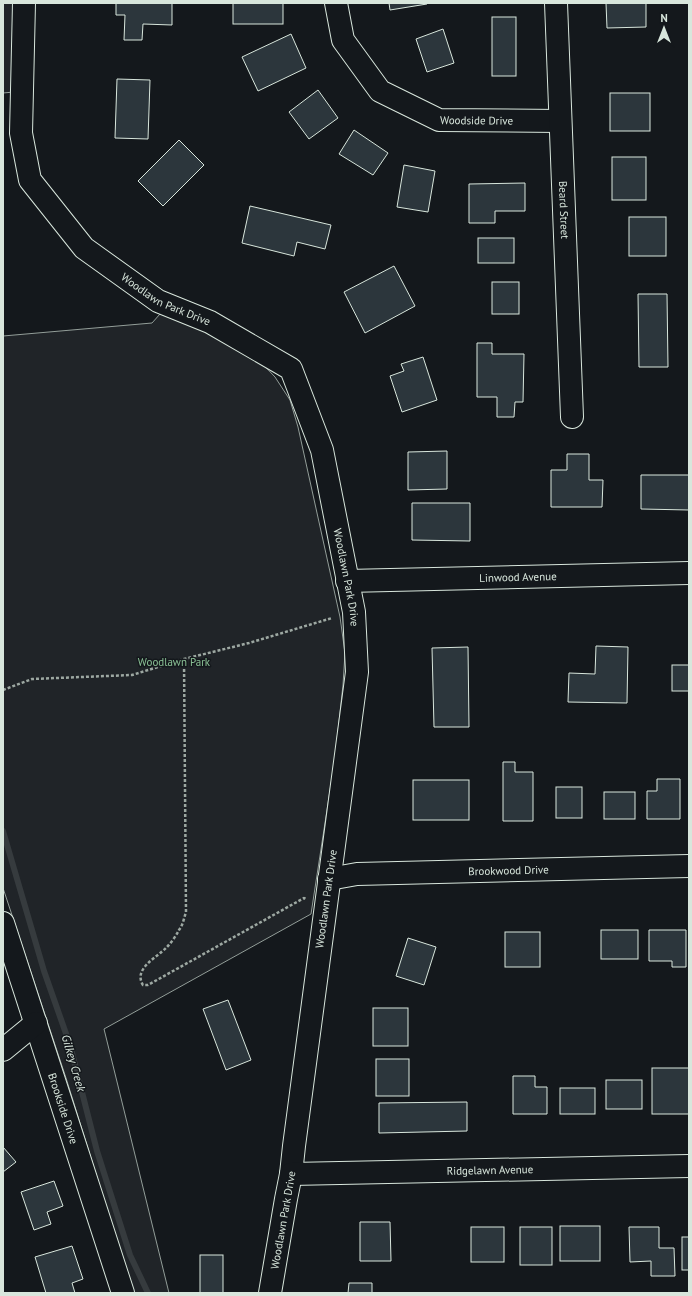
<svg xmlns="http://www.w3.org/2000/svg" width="692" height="1296" font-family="'PT Sans',sans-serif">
<rect width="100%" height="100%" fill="#14181c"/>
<g fill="#202428" stroke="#939e99">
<polygon points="3,3 19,3 14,92 3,93"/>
<polygon points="160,314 203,329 257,358 275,377 290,400 298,427 340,617 345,653 343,685 335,758 311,914 104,1029 169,1293 133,1293 66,1078 3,888 3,336 152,323"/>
</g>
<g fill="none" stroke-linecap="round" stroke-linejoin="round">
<polyline stroke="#363b3e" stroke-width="6" points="3,831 44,971 70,1045 97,1151 130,1255 148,1293"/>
</g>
<g fill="#2c363c" stroke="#d8e6dc">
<polygon points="116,3 172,3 172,25 143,24 142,40 124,40 125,15 116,15"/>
<rect x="233" y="3" width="50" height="21"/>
<polygon points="389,3 427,3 427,4 390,10"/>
<polygon points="606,3 646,3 646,27 607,28"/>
<rect x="492" y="17" width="24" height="59"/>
<polygon points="443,29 454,63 427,72 416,39"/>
<polygon points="291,34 306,68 258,91 242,57"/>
<polygon points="117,79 150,80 148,139 115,138"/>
<polygon points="318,90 338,118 309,139 289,112"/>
<rect x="610" y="93" width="40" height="38"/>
<polygon points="354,130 388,153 373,175 339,154"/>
<polygon points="179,140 204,165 163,206 138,181"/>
<rect x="612" y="157" width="34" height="43"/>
<polygon points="404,165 435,171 428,212 397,207"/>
<polygon points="525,183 525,211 495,211 495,223 469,223 469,184"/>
<polygon points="250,206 331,225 325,249 297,242 294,256 242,243"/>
<rect x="629" y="217" width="37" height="39"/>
<rect x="478" y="238" width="36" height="25"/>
<polygon points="394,266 415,306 365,333 344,292"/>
<rect x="492" y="282" width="27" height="32"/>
<polygon points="638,294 667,294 668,367 639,367"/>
<polygon points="477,343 492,343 492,354 524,354 523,402 515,402 514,417 497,417 497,397 477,397"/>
<polygon points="423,357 437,400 402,412 390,376 404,371 401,364"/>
<polygon points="447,451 447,489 408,490 408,452"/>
<polygon points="567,454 589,454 589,480 603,480 602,507 551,507 551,470 567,470"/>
<polygon points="641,475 689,475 689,510 641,509"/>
<polygon points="412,503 470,503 470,541 412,540"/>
<polygon points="596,646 628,647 627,703 568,702 569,673 595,674"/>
<polygon points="468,647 469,727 434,727 432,648"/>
<rect x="672" y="665" width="17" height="26"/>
<polygon points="503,762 515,762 515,772 533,772 533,821 503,821"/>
<polygon points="657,779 680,779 680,819 647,819 647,791 657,791"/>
<rect x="413" y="780" width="56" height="40"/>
<rect x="556" y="787" width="26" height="31"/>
<rect x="604" y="792" width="31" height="27"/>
<rect x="601" y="930" width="37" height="29"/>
<polygon points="649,930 686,930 686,967 672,967 672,961 649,961"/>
<rect x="505" y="932" width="35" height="35"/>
<polygon points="408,938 436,947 424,985 396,976"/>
<polygon points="228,1000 251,1060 226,1070 203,1009"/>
<rect x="373" y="1008" width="35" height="38"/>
<rect x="376" y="1059" width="33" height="37"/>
<rect x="652" y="1068" width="37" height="46"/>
<polygon points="513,1076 535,1076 535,1087 547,1087 547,1114 513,1114"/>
<rect x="606" y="1080" width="36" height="29"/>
<rect x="560" y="1088" width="35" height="26"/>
<polygon points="467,1102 467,1131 379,1133 379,1103"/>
<polygon points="3,1147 16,1162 3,1172"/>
<polygon points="54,1181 63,1206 47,1212 51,1224 34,1230 21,1192"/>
<polygon points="360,1222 390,1222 391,1261 360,1261"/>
<rect x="560" y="1226" width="40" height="35"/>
<rect x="471" y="1227" width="33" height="35"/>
<rect x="520" y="1227" width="32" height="38"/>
<polygon points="629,1227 659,1227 659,1248 674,1248 675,1276 651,1276 651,1261 630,1262"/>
<rect x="682" y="1237" width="7" height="33"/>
<polygon points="72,1246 83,1279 72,1283 75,1293 46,1293 35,1257"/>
<rect x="200" y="1255" width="23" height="38"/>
<polygon points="349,1283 372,1283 372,1293 348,1293"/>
</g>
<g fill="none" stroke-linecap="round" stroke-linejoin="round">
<g stroke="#d8e6dc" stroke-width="24">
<g id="minor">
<path id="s1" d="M24,3L21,133L30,180L84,248L158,301L210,322L291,369L322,450L354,612L357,672L294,1146L291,1174L286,1199L270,1293"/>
<path id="s2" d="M336,3L343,40L380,91L439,120L560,121"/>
<path id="s3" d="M556,3L572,417"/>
<path id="s4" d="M347,581L689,573"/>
<path id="s5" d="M329,879L357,874L689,866"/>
<path id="s6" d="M3,923L123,1293"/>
<polyline points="3,1050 36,1023"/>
<path id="s7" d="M291,1174L689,1166"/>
</g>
</g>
<g stroke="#9da8a2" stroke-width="2.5" stroke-dasharray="3 2" stroke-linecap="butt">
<path d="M184,659L186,912C184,918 183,925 179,930C176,936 171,943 166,948C156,958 133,969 143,985H148L304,898L306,899"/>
<polyline points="3,690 32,679 132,675 184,659 249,643 332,618"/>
</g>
<use href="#minor" stroke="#14181c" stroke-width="22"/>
</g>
<g text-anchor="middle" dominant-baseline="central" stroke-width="3" stroke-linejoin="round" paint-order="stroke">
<g font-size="11" fill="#d8e6dc" stroke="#14181c">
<text stroke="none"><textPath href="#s2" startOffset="204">Woodside Drive</textPath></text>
<text stroke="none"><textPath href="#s3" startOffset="207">Beard Street</textPath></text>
<text stroke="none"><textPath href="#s1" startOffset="362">Woodlawn Park Drive</textPath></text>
<text stroke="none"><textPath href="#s4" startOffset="171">Linwood Avenue</textPath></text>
<text stroke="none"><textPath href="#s1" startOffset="722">Woodlawn Park Drive</textPath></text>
<text stroke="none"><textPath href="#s5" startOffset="180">Brookwood Drive</textPath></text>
<text transform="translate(326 899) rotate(-82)">Woodlawn Park Drive</text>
<text stroke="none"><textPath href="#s6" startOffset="195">Brookside Drive</textPath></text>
<text stroke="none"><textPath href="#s7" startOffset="199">Ridgelawn Avenue</textPath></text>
<text transform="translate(283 1220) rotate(-80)">Woodlawn Park Drive</text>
</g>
<g font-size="11" fill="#8ac095" stroke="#14181c">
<text x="174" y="662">Woodlawn Park</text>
</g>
<g font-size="12" font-style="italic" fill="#d8e6dc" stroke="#14181c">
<text transform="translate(74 1063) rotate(74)">Gilkey Creek</text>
</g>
</g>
<rect width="692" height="1296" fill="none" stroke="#d8e6dc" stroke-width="8"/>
<g transform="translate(664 28)" stroke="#14181c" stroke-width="3" paint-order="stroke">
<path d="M0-3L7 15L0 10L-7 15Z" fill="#d8e6dc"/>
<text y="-6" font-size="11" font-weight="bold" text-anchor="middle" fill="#d8e6dc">N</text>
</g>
</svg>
